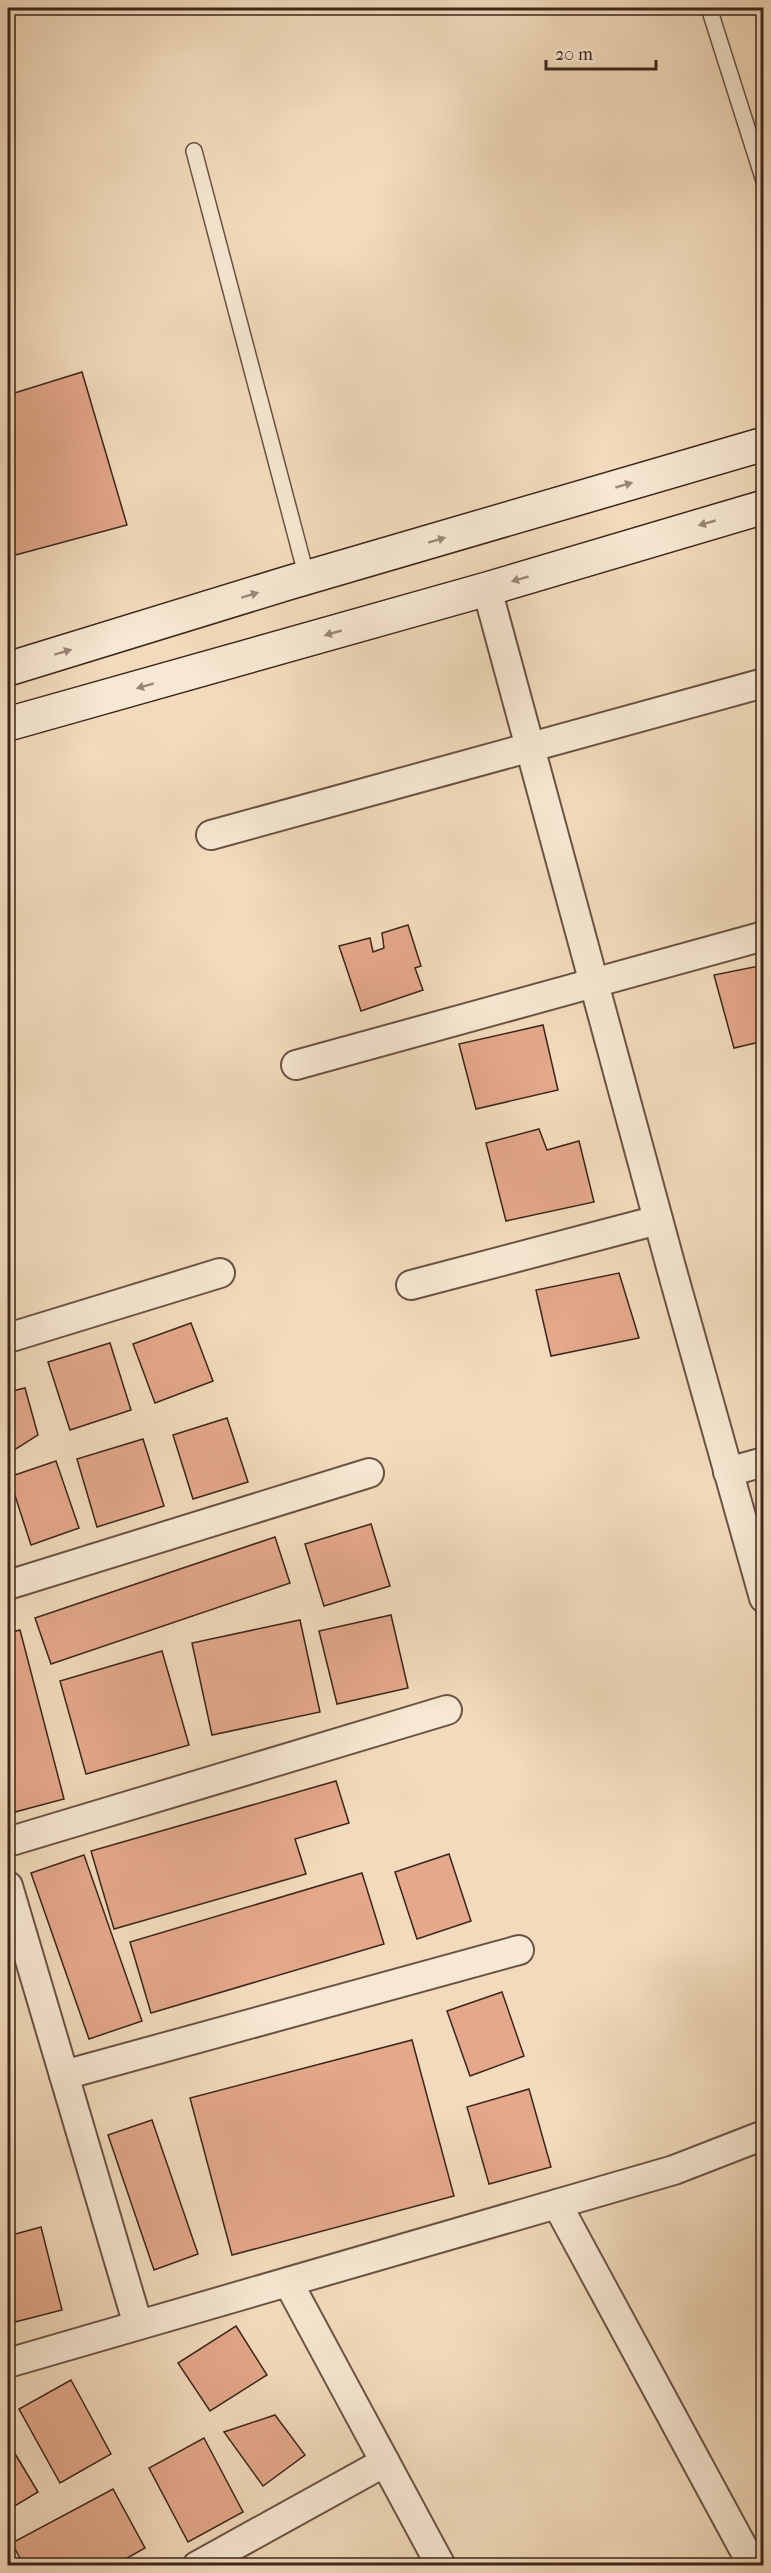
<svg xmlns="http://www.w3.org/2000/svg" width="771" height="2573" font-family="'IM FELL French Canon',serif">
<rect width="100%" height="100%" fill="#f2dbbc"/>
<filter id="stains"><feTurbulence type="fractalNoise" baseFrequency=".00333" numOctaves="4"/><feColorMatrix values="0 0 0 0 .2 0 0 0 0 .09 0 0 0 0 .02 0 0 0 .5 -.17"/></filter>
<radialGradient id="worn" r=".72"><stop offset=".6" stop-color="#630" stop-opacity="0"/><stop offset="1" stop-color="#630" stop-opacity=".3"/></radialGradient>
<g fill="#e4a88b" stroke="#3c261c" stroke-width="1.5">
<polygon points="82,372 127,525 8,557 8,395"/>
<polygon points="408,925 421,966 415,968 423,990 361,1011 339,946 370,938 373,952 384,948 382,933"/>
<polygon points="764,965 764,1041 734,1048 714,975"/>
<polygon points="543,1025 558,1090 476,1109 459,1044"/>
<polygon points="539,1129 547,1150 579,1141 594,1202 506,1221 486,1143"/>
<polygon points="619,1273 639,1338 551,1356 536,1290"/>
<polygon points="191,1323 213,1381 155,1403 133,1344"/>
<polygon points="110,1343 131,1410 70,1430 48,1362"/>
<polygon points="25,1388 38,1435 8,1454 8,1392"/>
<polygon points="227,1418 248,1482 193,1499 173,1435"/>
<polygon points="143,1439 164,1506 97,1527 77,1459"/>
<polygon points="56,1461 79,1528 31,1545 9,1477"/>
<polygon points="371,1524 390,1586 324,1606 305,1544"/>
<polygon points="275,1537 290,1583 51,1664 35,1618"/>
<polygon points="391,1615 408,1688 337,1704 319,1631"/>
<polygon points="300,1620 320,1712 212,1735 192,1643"/>
<polygon points="20,1630 64,1799 15,1812 8,1784 8,1633"/>
<polygon points="162,1651 189,1745 86,1774 60,1681"/>
<polygon points="336,1781 349,1823 295,1839 306,1874 114,1929 91,1851"/>
<polygon points="449,1854 471,1921 417,1939 395,1872"/>
<polygon points="84,1855 142,2021 89,2039 31,1873"/>
<polygon points="362,1873 384,1944 151,2013 130,1942"/>
<polygon points="502,1992 524,2056 470,2076 447,2011"/>
<polygon points="412,2040 454,2196 232,2255 190,2098"/>
<polygon points="529,2089 551,2167 489,2184 467,2107"/>
<polygon points="152,2120 198,2254 154,2270 108,2135"/>
<polygon points="41,2227 62,2310 11,2323 8,2308 8,2236"/>
<polygon points="236,2326 267,2375 210,2411 178,2363"/>
<polygon points="71,2380 111,2454 60,2483 19,2409"/>
<polygon points="275,2415 305,2455 263,2486 224,2432"/>
<polygon points="204,2438 243,2512 188,2542 149,2468"/>
<polygon points="8,2442 38,2492 8,2510"/>
<polygon points="113,2489 145,2548 113,2566 24,2566 12,2543"/>
</g>
<g fill="none" stroke-linecap="round" stroke-linejoin="round">
<g stroke="#6a5344" stroke-width="18">
<g id="lane">
<polyline points="709,8 764,181"/>
<polyline points="194,151 307,578"/>
</g>
</g>
<g stroke="#6a5344" stroke-width="32">
<g id="street">
<polyline points="487,589 671,1267 764,1598"/>
<polyline points="211,835 764,683"/>
<polyline points="296,1065 764,936"/>
<polyline points="411,1285 658,1220"/>
<polyline points="8,1338 220,1273"/>
<polyline points="728,1472 764,1462"/>
<polyline points="8,1585 369,1473"/>
<polyline points="8,1842 447,1710"/>
<polyline points="8,1886 138,2325"/>
<polyline points="64,2075 519,1950"/>
<polyline points="557,2204 753,2566"/>
<polyline points="288,2282 441,2566"/>
<polyline points="8,2363 674,2170 764,2135"/>
<polyline points="197,2566 385,2462"/>
</g>
</g>
<g stroke="#3c261c" stroke-width="36">
<g id="secondary">
<polyline points="8,669 288,583 764,444"/>
<polyline points="8,724 487,589 764,507"/>
</g>
</g>
<use href="#lane" stroke="#f7e8d3" stroke-width="15"/>
<use href="#street" stroke="#f7e8d3" stroke-width="28"/>
<use href="#secondary" stroke="#f7e8d3" stroke-width="33"/>
</g>
<defs><path id="oneway-solid" d="M-6-.8H1V-3.2L6.5 0L1 3.2V.8H-6Z" transform="scale(1.5)"/></defs>
<g fill="#9a8778">
<use href="#oneway-solid" transform="translate(624 485) rotate(-16)"/>
<use href="#oneway-solid" transform="translate(707 523) rotate(164)"/>
<use href="#oneway-solid" transform="translate(437 540) rotate(-16)"/>
<use href="#oneway-solid" transform="translate(520 579) rotate(164)"/>
<use href="#oneway-solid" transform="translate(250 595) rotate(-17)"/>
<use href="#oneway-solid" transform="translate(333 633) rotate(164)"/>
<use href="#oneway-solid" transform="translate(63 652) rotate(-17)"/>
<use href="#oneway-solid" transform="translate(145 686) rotate(164)"/>
</g>
<rect width="771" height="2573" fill="none" stroke="#f2dbbc" stroke-width="30"/>
<rect x="9" y="9" width="753" height="2555" fill="none" stroke="#3c261c" stroke-width="3"/>
<rect x="15" y="15" width="741" height="2543" fill="none" stroke="#3c261c" stroke-width="1.5"/>
<path d="M546 60v9h110v-9" fill="none" stroke="#3c261c" stroke-width="3"/>
<text x="555" y="60" font-size="18" fill="#3c261c" stroke="#f7e8d3" stroke-width="4.5" paint-order="stroke">20 m</text>
<rect width="100%" height="100%" filter="url(#stains)"/>
<rect width="100%" height="100%" fill="url(#worn)"/>
</svg>
